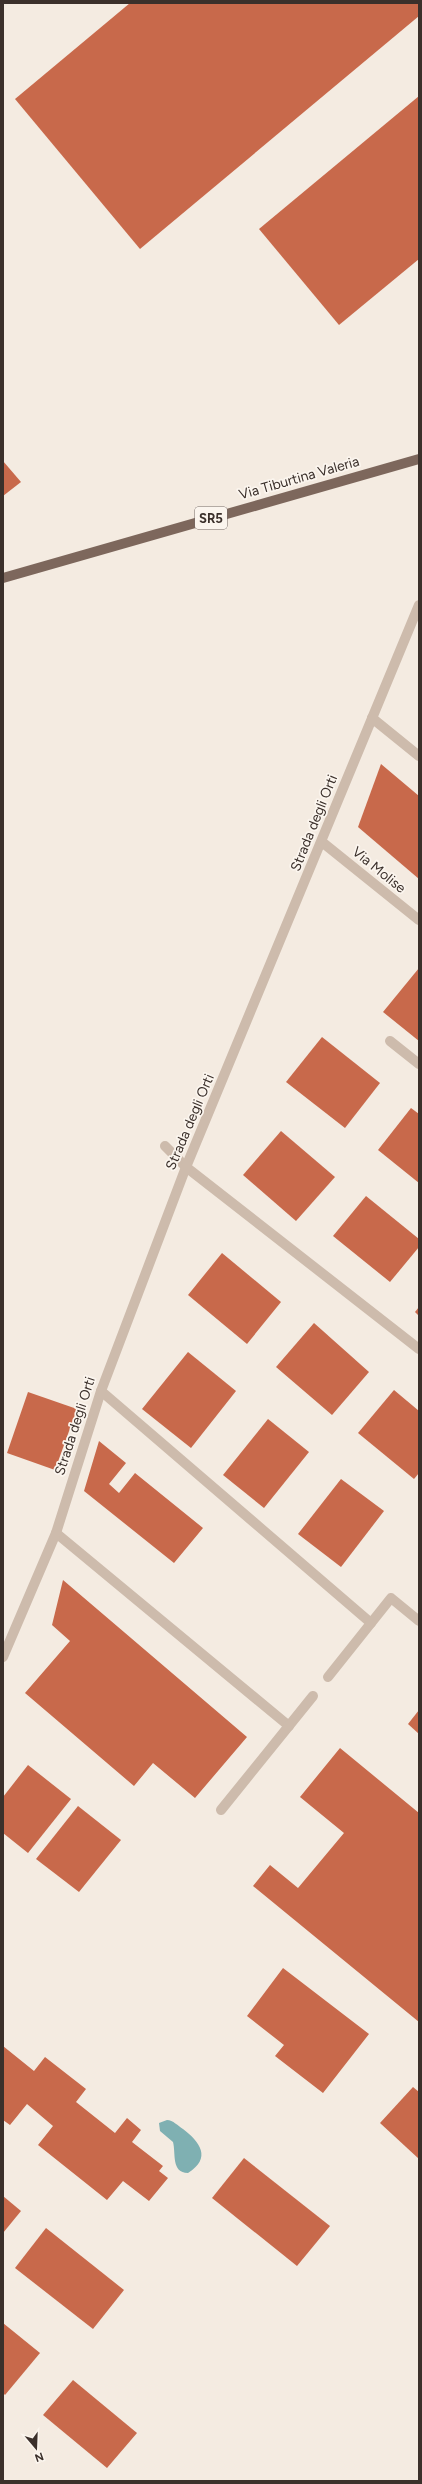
<svg xmlns="http://www.w3.org/2000/svg" width="422" height="2484" font-family="Figtree,sans-serif">
<rect width="100%" height="100%" fill="#f4ebe1"/>
<path fill="#7fb0b2" d="M167,2120C173,2120 178,2126 183,2129C200,2142 212,2158 188,2173C171,2173 176,2153 173,2142L160,2131L159,2123Z"/>
<g fill="#c8694b">
<polygon points="130,3 419,3 419,16 140,249 15,99"/>
<polygon points="419,96 419,259 339,325 259,229"/>
<polygon points="3,461 21,482 3,496"/>
<polygon points="381,764 419,796 419,879 358,827"/>
<polygon points="419,968 419,1041 383,1012"/>
<polygon points="322,1037 380,1083 345,1128 286,1082"/>
<polygon points="411,1108 419,1114 419,1183 378,1150"/>
<polygon points="281,1131 335,1177 296,1221 243,1175"/>
<polygon points="366,1196 419,1239 419,1247 390,1282 333,1236"/>
<polygon points="222,1253 281,1302 247,1344 188,1295"/>
<polygon points="419,1307 419,1316 415,1312"/>
<polygon points="314,1323 369,1372 332,1415 276,1367"/>
<polygon points="188,1352 236,1391 191,1448 142,1409"/>
<polygon points="394,1390 419,1411 419,1473 414,1479 358,1433"/>
<polygon points="28,1392 77,1409 55,1470 7,1453"/>
<polygon points="268,1419 309,1452 264,1508 223,1475"/>
<polygon points="99,1441 126,1463 109,1484 119,1493 135,1473 203,1528 174,1563 84,1491"/>
<polygon points="341,1479 384,1511 341,1567 298,1534"/>
<polygon points="63,1580 247,1737 195,1798 153,1763 134,1786 25,1693 70,1641 52,1625"/>
<polygon points="419,1710 419,1734 408,1724"/>
<polygon points="340,1748 419,1813 419,2022 253,1886 270,1865 298,1888 344,1833 300,1797"/>
<polygon points="28,1765 71,1799 28,1853 3,1833 3,1797"/>
<polygon points="78,1806 121,1840 79,1892 36,1859"/>
<polygon points="283,1968 369,2034 323,2093 275,2056 284,2045 247,2016"/>
<polygon points="3,2046 34,2071 45,2057 86,2089 76,2102 115,2133 127,2118 141,2130 132,2142 163,2166 159,2171 168,2178 149,2201 123,2181 107,2200 38,2145 53,2126 27,2104 10,2125 3,2120"/>
<polygon points="413,2087 419,2092 419,2159 380,2123"/>
<polygon points="244,2158 330,2226 297,2266 212,2198"/>
<polygon points="3,2196 21,2211 3,2233"/>
<polygon points="46,2228 124,2290 93,2329 15,2268"/>
<polygon points="3,2323 40,2353 5,2395 3,2393"/>
<polygon points="73,2380 137,2433 107,2468 43,2415"/>
</g>
<g fill="none" stroke-linecap="round" stroke-linejoin="round">
<polyline stroke="#cdbbac" stroke-width="10" points="372,718 419,756"/>
<g stroke="#cdbbac" stroke-width="10">
<polyline points="322,842 419,920"/>
<polyline points="390,1041 419,1064"/>
<polyline points="165,1146 186,1167 419,1349"/>
<polyline points="101,1391 371,1623"/>
<polyline points="56,1533 289,1726"/>
<polyline points="3,1657 56,1533 101,1391 186,1167 419,605"/>
<polyline points="328,1677 391,1598 419,1621"/>
<polyline points="221,1810 313,1696"/>
</g>
<polyline stroke="#7d675c" stroke-width="10" points="3,578 419,459"/>
</g>
<g text-anchor="middle" dominant-baseline="central" stroke-width="3.5" stroke-linejoin="round" paint-order="stroke">
<rect fill="#fbf5ee" stroke="#756b66" stroke-width="1" x="195" y="507" width="32" height="22" rx="3"/>
<g font-size="13" font-weight="bold" fill="#3b302b">
<text x="211" y="518">SR5</text>
</g>
<g font-size="14" fill="#3b302b" stroke="#fbf5ee">
<text transform="translate(299 478) rotate(-16)">Via Tiburtina Valeria</text>
<text transform="translate(314 823) rotate(-68)">Strada degli Orti</text>
<text transform="translate(379 870) rotate(39)">Via Molise</text>
<text transform="translate(190 1122) rotate(-67)">Strada degli Orti</text>
<text transform="translate(75 1426) rotate(-72)">Strada degli Orti</text>
</g>
</g>
<rect width="422" height="2484" fill="none" stroke="#3b302b" stroke-width="8"/>
<g transform="translate(36 2448) rotate(161)" stroke="#fbf5ee" stroke-width="3" paint-order="stroke">
<path d="M0-3L7 15L0 10L-7 15Z" fill="#3b302b"/>
<text y="-6" font-size="11" font-weight="bold" text-anchor="middle" fill="#3b302b">N</text>
</g>
</svg>
